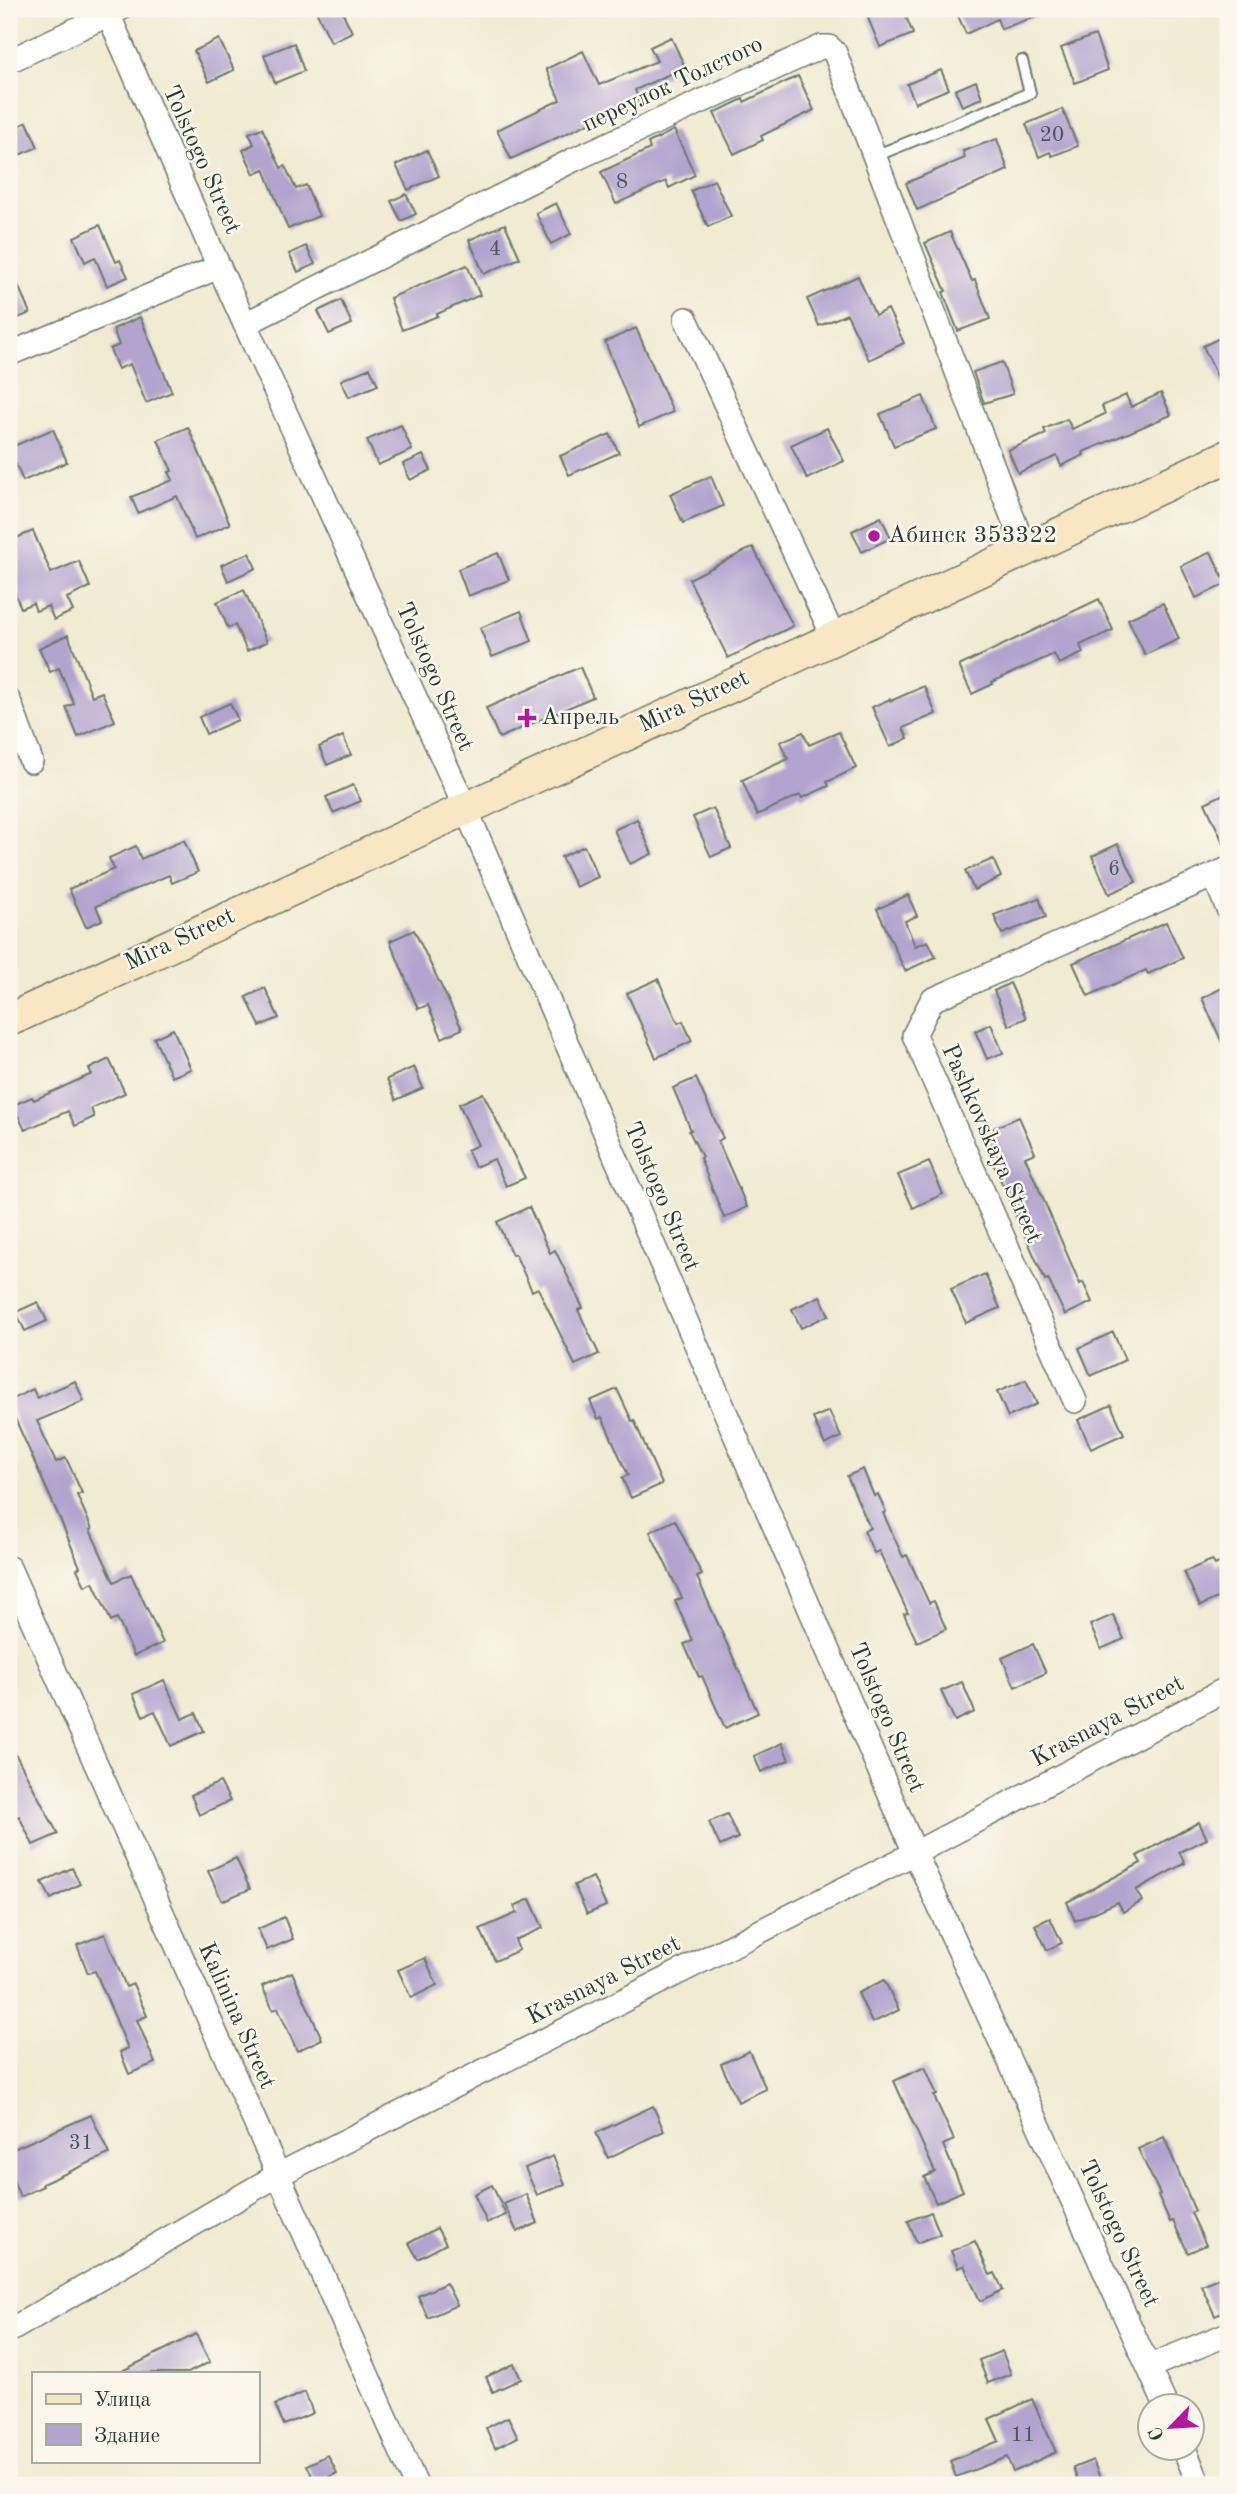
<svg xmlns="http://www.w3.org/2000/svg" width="1237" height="2494" font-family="'Old Standard TT',serif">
<rect width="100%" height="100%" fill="#fbf7ec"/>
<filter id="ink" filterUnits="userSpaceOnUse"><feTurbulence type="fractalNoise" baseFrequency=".0143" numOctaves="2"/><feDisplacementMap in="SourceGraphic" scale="14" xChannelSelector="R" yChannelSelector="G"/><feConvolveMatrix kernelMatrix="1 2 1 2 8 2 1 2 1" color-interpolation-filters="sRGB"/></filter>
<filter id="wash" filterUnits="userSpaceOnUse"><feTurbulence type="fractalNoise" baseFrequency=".00686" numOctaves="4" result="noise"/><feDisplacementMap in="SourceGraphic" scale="28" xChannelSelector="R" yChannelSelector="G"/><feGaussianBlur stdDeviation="1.57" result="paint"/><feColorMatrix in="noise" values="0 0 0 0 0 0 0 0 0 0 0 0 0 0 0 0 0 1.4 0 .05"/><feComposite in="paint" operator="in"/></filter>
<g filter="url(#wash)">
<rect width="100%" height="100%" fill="#f1ebd2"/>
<g id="blocks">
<g fill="#b2a4cf">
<polygon points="315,9 341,9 352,32 331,42"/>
<polygon points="890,9 903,9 913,34 880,47 868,18"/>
<polygon points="955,9 1050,9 1051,11 1001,29 997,19 966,34"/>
<polygon points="1095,35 1108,70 1075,83 1061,48"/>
<polygon points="671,37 685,67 635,90 639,100 511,159 497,130 560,100 546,69 583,51 599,85 657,61 650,47"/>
<polygon points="219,39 234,70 209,82 194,51"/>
<polygon points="294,43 304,71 275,83 264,55"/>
<polygon points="941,70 949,89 915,103 907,84"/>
<polygon points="798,76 814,110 761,136 763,140 734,154 714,113 743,99 744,102"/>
<polygon points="976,81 982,98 962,106 955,90"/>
<polygon points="1062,109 1078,146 1052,156 1050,152 1039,157 1026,124"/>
<polygon points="27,122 38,147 17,156 9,137 9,130"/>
<polygon points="262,128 281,168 285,166 296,189 306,185 319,216 288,229 264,169 254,174 243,150 254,144 249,133"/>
<polygon points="674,130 695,175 669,188 666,181 616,204 601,172 650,149 648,143"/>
<polygon points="997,139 1008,170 917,210 906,183 965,158 963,151"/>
<polygon points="427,150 439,176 408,190 396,165"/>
<polygon points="714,180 731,216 708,227 691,191"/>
<polygon points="406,194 416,214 401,221 391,201"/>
<polygon points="556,203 571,234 551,244 536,213"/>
<polygon points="505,224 520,258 484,274 469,240"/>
<polygon points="100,225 116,262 120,260 128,277 107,286 95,257 85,262 74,237"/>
<polygon points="950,232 972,281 975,280 990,319 958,331 943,292 946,291 925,243"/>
<polygon points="306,246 315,264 298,272 289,254"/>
<polygon points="9,264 30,313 9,322"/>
<polygon points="467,265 480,295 437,314 438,316 402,330 390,298"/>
<polygon points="858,276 875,315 888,309 904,343 869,360 847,314 819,326 807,299"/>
<polygon points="341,300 352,324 329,334 318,311"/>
<polygon points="140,317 172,392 146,403 130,364 118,369 110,349 119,345 113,329"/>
<polygon points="636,328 673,412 639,427 605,342"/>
<polygon points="1228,334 1228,399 1203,346"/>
<polygon points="1002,362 1013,394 984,403 973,372"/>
<polygon points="370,368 378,385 349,397 341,380"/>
<polygon points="1161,393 1171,415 1083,452 1084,455 1061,466 1057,456 1018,473 1008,450 1046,434 1044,429 1067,419 1072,429 1105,414 1102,406 1126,395 1131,407"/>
<polygon points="923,396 936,429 894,446 880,414"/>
<polygon points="401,425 412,450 378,465 367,440"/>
<polygon points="188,427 230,524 195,539 177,496 138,513 131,497 173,480 169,472 172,471 158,440"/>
<polygon points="827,428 844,461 807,479 791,445"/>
<polygon points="53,429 67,462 23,481 9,448"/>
<polygon points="610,434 619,453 569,475 560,456"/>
<polygon points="423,455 431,470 410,480 403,464"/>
<polygon points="711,476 723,506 683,523 670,494"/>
<polygon points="881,517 891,538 862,552 852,531"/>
<polygon points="33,531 51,573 79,561 90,587 67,598 73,611 54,620 48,606 36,611 33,603 21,608 9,580 9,541"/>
<polygon points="753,547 793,626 728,658 689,579"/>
<polygon points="1211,552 1226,584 1196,598 1181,566"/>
<polygon points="249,553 256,568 228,581 221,565"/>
<polygon points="498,553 509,580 468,596 458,569"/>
<polygon points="244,590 267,642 247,651 235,625 228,628 217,602"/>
<polygon points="1099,599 1113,630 1080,645 1083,653 1059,664 1054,654 992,682 993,684 972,694 959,666"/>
<polygon points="1163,603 1179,639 1145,655 1128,619"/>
<polygon points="521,611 532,641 492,657 480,628"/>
<polygon points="68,635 92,696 102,692 115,721 78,737 66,707 74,704 59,668 50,672 39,648"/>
<polygon points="580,667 593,697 499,738 486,708"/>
<polygon points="924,686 936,714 903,728 908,738 890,747 872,707 890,699 891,701"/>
<polygon points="230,703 238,720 206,734 199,717"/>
<polygon points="803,732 809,745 839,732 856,768 827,782 829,786 802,798 800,795 757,815 742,780 788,759 780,742"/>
<polygon points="343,736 351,755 327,765 319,747"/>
<polygon points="353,785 361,801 333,813 326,797"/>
<polygon points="1228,792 1228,853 1205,803"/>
<polygon points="713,808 731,848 711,857 693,817"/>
<polygon points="637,819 652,854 630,864 614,830"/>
<polygon points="184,840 198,872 172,883 169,875 96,906 102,920 86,927 69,889 114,869 109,858 136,846 141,859"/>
<polygon points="1118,844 1136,882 1109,894 1092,856"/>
<polygon points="584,846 598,877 576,887 561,857"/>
<polygon points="993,859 1001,877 974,890 965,871"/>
<polygon points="908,895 917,916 905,921 915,946 928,941 936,957 905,971 877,909"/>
<polygon points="1039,898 1046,917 1002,934 994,915"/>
<polygon points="1166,922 1183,958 1148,974 1146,970 1088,996 1073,963"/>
<polygon points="414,930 462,1029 442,1038 428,1005 418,1009 390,941"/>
<polygon points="658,979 678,1023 683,1021 692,1041 656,1058 627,993"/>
<polygon points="1010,983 1026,1018 1009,1026 994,991"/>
<polygon points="1228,985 1228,1056 1202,998"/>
<polygon points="265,988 279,1018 260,1026 246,997"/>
<polygon points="991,1024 1003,1053 987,1059 975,1031"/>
<polygon points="173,1029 191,1069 172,1077 154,1038"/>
<polygon points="109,1059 125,1093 91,1108 94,1117 75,1126 68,1111 25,1130 13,1105 32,1097 34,1100 92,1074 89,1069"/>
<polygon points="414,1067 423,1088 396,1100 387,1079"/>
<polygon points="696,1078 723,1138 718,1141 747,1207 724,1218 700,1158 702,1157 689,1131 691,1130 673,1088"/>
<polygon points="483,1093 525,1178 506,1186 494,1159 475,1167 467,1150 478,1145 459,1104"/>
<polygon points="1019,1117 1035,1153 1025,1157 1080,1284 1083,1282 1092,1302 1065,1315 1048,1279 1045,1280 980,1134"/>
<polygon points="929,1162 943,1194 913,1208 898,1175"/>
<polygon points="529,1207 550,1253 555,1250 583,1308 578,1310 599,1354 575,1365 538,1288 532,1291 515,1254 512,1255 497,1222"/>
<polygon points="985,1274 1000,1308 966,1323 951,1289"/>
<polygon points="820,1296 829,1315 801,1328 792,1309"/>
<polygon points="38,1302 47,1321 25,1331 16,1312"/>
<polygon points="1113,1332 1125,1360 1091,1376 1079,1348"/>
<polygon points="1026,1380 1037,1404 1008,1417 997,1392"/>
<polygon points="75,1381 84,1401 37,1421 56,1462 66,1458 82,1493 77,1495 92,1529 90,1530 114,1582 131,1574 163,1643 134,1656 117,1618 111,1621 93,1582 85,1586 77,1569 80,1567 60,1519 9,1405 9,1401 33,1389 37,1398"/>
<polygon points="617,1389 632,1421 634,1420 662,1484 631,1498 622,1478 628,1475 602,1417 598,1419 590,1401"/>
<polygon points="1111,1405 1124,1434 1091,1449 1078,1420"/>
<polygon points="829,1411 841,1437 825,1445 813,1418"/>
<polygon points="863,1469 874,1496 878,1494 886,1512 883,1513 903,1557 907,1555 929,1603 934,1601 946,1629 917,1642 904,1614 908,1613 879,1551 874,1553 864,1531 870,1528 847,1476"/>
<polygon points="675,1520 702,1575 697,1577 758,1713 725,1728 702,1676 699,1677 684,1644 693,1641 675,1601 682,1598 650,1532"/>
<polygon points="1228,1559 1228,1593 1200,1606 1184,1572 1212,1560 1215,1565"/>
<polygon points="1113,1615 1124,1639 1101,1649 1090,1625"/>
<polygon points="1033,1644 1046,1673 1015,1687 1002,1658"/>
<polygon points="164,1680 182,1719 196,1713 204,1731 171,1746 155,1711 143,1716 133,1694"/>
<polygon points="962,1682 975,1712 955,1721 941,1691"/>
<polygon points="9,1742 58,1834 33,1845 19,1816 9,1821"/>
<polygon points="782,1743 789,1760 761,1772 754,1756"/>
<polygon points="220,1782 230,1801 199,1815 191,1795"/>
<polygon points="727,1814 738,1838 720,1846 709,1822"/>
<polygon points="1199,1822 1207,1839 1179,1852 1185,1863 1136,1890 1142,1901 1123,1912 1118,1902 1075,1921 1067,1902 1141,1863 1137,1856"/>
<polygon points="236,1858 250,1889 222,1901 208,1871"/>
<polygon points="72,1868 80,1884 51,1899 42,1882"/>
<polygon points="593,1877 606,1906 587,1914 574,1885"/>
<polygon points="530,1899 543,1928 515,1940 519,1950 495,1961 480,1929 517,1913 514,1906"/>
<polygon points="284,1917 293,1939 267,1950 258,1929"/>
<polygon points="1050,1918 1062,1943 1047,1950 1035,1925"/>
<polygon points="105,1934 126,1987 133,1984 147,2016 137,2020 155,2063 129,2074 120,2052 128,2048 95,1971 88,1973 77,1945"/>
<polygon points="425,1958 437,1985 411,1998 398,1970"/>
<polygon points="292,1972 322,2039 297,2051 278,2008 273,2010 262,1986"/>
<polygon points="884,1980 899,2010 872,2023 858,1993"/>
<polygon points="749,2051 766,2089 738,2102 721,2064"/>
<polygon points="925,2067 937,2095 934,2096 954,2140 943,2145 963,2191 936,2203 924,2177 935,2172 894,2081"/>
<polygon points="653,2106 664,2131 608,2158 596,2133"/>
<polygon points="91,2115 109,2154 42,2184 43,2186 20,2197 9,2171 9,2151"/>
<polygon points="1164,2137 1195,2211 1191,2213 1206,2245 1188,2253 1173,2221 1170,2222 1158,2195 1160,2194 1138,2149"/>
<polygon points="553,2156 565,2184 537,2195 525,2168"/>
<polygon points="492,2185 506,2215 487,2223 474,2194"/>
<polygon points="526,2194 538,2223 517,2232 504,2204"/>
<polygon points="931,2212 940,2234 917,2243 908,2221"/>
<polygon points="437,2228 446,2244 418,2259 409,2243"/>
<polygon points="975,2241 990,2275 995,2273 1003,2290 980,2301 964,2265 958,2268 951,2251"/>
<polygon points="1228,2274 1228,2310 1215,2316 1201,2285"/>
<polygon points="446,2283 457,2305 428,2318 418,2296"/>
<polygon points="196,2334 210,2362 188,2373 118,2373"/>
<polygon points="1002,2351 1011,2374 988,2383 979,2360"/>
<polygon points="514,2364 521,2379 493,2392 486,2377"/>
<polygon points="305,2392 313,2413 284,2425 275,2405"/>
<polygon points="1032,2399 1056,2452 1013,2472 1007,2457 956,2477 950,2461 999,2441 989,2419"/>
<polygon points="508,2417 518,2437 495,2448 486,2428"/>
<polygon points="328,2455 337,2473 316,2484 307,2465"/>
<polygon points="1093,2460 1101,2481 1090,2485 1079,2485 1073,2468"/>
</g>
</g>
</g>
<g filter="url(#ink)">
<use href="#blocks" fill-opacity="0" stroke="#687a6b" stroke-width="2"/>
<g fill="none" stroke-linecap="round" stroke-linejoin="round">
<g stroke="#687a6b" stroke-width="14">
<polyline id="lane" points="875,156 1030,93 1022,61"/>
</g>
<g stroke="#687a6b" stroke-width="26">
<g id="street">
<polyline points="106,9 219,267 465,807 915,1853 1166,2406"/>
<polyline points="9,61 120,9"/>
<polyline points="686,319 834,638"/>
<polyline points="245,324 573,160 821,47 829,47 835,53 1025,550"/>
<polyline points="9,354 219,267"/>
<polyline points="9,701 31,761"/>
<polyline points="1214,876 1228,909"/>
<polyline points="1075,1401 914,1035 932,1000 1228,869"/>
<polyline points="9,1568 416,2485"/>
<polyline points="9,2331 278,2175 915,1853 1228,1688"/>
<polyline points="1150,2366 1228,2334"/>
<polyline points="1184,2448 1199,2485"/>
</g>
</g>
<g stroke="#687a6b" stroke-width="35">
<polyline id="secondary" points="9,1020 1228,456"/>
</g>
<use href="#lane" stroke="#fff" stroke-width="10"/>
<use href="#street" stroke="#fff" stroke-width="23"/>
<use href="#secondary" stroke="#f9e7c3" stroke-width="32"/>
</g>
</g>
<g fill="#b5179e" stroke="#fbf7ec" stroke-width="2.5">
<circle cx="874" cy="536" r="7"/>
<path d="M523.5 707.5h7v7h7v7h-7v7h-7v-7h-7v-7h7z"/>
</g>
<g text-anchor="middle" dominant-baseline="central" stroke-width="5" stroke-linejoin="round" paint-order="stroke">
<g font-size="21" fill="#44575b">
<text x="1052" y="135">20</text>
<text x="622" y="182">8</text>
<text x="495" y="249">4</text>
<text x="1114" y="869">6</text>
<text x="81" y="2143">31</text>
<text x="1023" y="2435">11</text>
</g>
<g font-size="24" fill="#1f3d34" stroke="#fbf7ec">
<text transform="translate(673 85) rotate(-25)">переулок Толстого</text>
<text transform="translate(201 160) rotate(66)">Tolstogo Street</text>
<text transform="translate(434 677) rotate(66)">Tolstogo Street</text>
<text transform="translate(694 702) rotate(-25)">Mira Street</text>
<text transform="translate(180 940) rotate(-25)">Mira Street</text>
<text transform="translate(991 1144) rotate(66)">Pashkovskaya Street</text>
<text transform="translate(661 1197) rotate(67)">Tolstogo Street</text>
<text transform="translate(886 1718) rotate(67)">Tolstogo Street</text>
<text transform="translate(1108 1722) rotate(-28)">Krasnaya Street</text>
<text transform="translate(604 1981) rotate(-27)">Krasnaya Street</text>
<text transform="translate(236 2016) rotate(66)">Kalinina Street</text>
<text transform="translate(1118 2234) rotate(65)">Tolstogo Street</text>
</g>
<g font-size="24" fill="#1f3d34" stroke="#fbf7ec" text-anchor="start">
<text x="888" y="536">Абинск 353322</text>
<text x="541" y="718">Апрель</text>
</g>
</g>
<rect width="1237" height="2494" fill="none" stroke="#fbf7ec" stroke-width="35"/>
<rect x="32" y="2372" width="228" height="91" fill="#fbf7ec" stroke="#a3ada2" stroke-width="2"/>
<rect x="46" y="2394" width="35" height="10" fill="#f9e7c3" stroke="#a3ada2" stroke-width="2"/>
<text x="94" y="2406" font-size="21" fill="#1f3d34">Улица</text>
<rect x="46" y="2424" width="35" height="21" fill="#b2a4cf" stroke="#a3ada2" stroke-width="2"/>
<text x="94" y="2442" font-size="21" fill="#1f3d34">Здание</text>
<g transform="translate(1171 2427) rotate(245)"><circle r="33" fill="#fbf7ec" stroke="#a3ada2" stroke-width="2"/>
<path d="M0-5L12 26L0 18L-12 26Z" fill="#b5179e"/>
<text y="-10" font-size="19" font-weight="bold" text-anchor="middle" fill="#1f3d34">С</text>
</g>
</svg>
